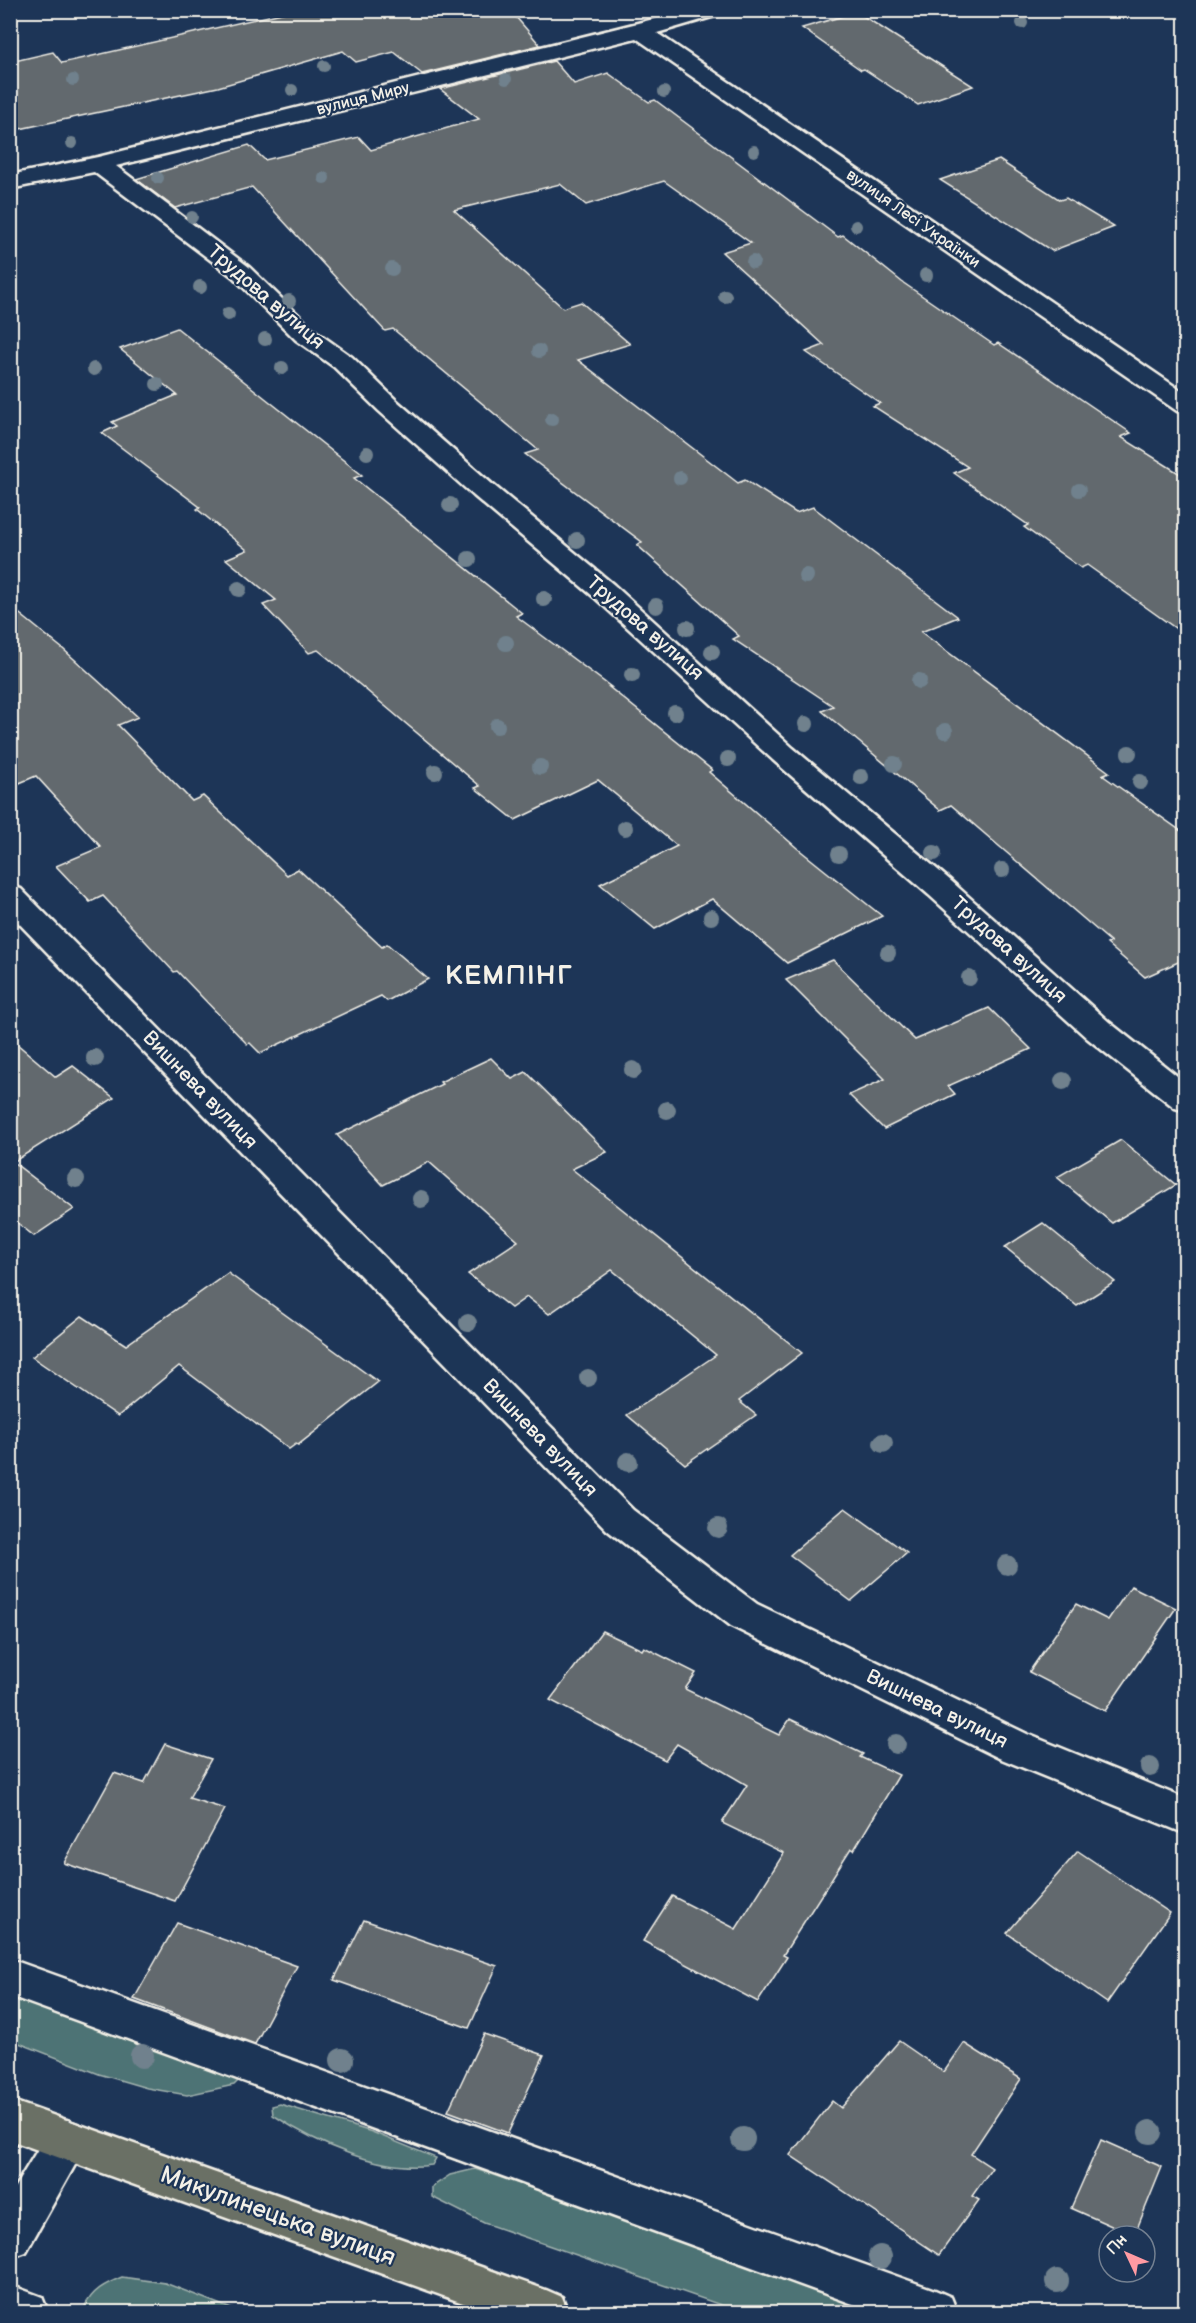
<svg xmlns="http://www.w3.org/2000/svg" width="1196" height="2323" font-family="'Balsamiq Sans',sans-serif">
<rect width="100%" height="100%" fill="#1d3557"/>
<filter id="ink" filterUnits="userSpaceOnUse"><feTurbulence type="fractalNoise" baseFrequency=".0167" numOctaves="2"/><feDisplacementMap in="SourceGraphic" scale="12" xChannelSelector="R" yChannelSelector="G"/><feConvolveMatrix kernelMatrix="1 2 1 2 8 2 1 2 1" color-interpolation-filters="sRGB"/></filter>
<g filter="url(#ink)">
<g fill="#4e7374" stroke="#a1b2ae" stroke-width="1.5">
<polygon points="10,1997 231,2075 238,2081 234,2085 187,2095 147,2088 99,2074 11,2040"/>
<path d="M280,2104L372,2132L436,2158L432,2165C380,2173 316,2143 273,2115L272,2106Z"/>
<path d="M475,2169C610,2213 741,2266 876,2312H741L484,2223L432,2197V2187L450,2175Z"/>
<path d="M122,2277L165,2283L239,2312H86L84,2308C92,2290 105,2284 122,2277Z"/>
</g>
<g fill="#62696e" stroke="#f4f1e8" stroke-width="1.5">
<polygon points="295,10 510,10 540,45 422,74 394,52 356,62 343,51 218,87 10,131 10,62 53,52 62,63"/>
<polygon points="857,12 973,86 918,105 864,69 861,70 802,28"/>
<polygon points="554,61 574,84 608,73 649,102 655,100 838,237 843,235 902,282 994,345 998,343 1131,433 1121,437 1185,477 1185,635 1087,565 1081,568 1024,527 1028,525 954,473 968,467 873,406 880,403 806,352 824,345 722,252 751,243 664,181 586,205 560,184 454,210 563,308 581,302 630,344 578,360 738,483 745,480 796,513 813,507 958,617 921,632 1109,772 1102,775 1185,834 1185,959 1145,977 1107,944 1111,942 951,805 940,810 822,711 833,706 733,639 739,636 637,545 642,542 525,454 538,450 393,329 385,331 252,187 175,208 136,179 249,145 265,160 359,137 371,150 479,119 440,89"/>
<polygon points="999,160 1060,200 1066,198 1114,227 1052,251 940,180"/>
<polygon points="177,328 362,475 354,478 522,613 516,616 611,687 609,687 712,770 709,772 797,848 882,916 787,963 712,899 655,929 600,884 677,846 598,780 515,820 475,788 480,786 328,658 318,650 309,653 263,605 276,600 226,559 247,550 197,509 200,507 102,433 117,426 112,422 177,395 120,349"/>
<polygon points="10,606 63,649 138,717 118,725 192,801 203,796 287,875 298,869 382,947 387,944 428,979 387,1001 381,996 260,1053 250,1043 247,1044 177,971 174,972 103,896 90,902 56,866 101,847 36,776 10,787"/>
<polygon points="833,960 915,1040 989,1008 1031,1049 948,1086 955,1094 884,1129 849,1095 885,1079 786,980"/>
<polygon points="10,1038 56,1077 73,1066 114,1098 13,1162 74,1209 34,1236 10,1217"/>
<polygon points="491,1058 512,1079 526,1072 607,1152 572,1169 802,1353 739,1401 756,1415 685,1464 627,1415 716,1355 612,1270 549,1314 527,1297 511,1308 468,1274 518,1241 429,1162 383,1185 337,1135 442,1084 440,1082"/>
<polygon points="1121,1140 1176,1185 1112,1223 1057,1177"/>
<polygon points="1043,1223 1115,1282 1077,1306 1005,1247"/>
<polygon points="228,1273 378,1382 298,1445 296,1444 289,1449 179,1366 118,1416 32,1357 82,1316 126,1345"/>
<polygon points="845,1508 907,1553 851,1601 790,1555"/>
<polygon points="1131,1586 1176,1608 1105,1711 1029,1672 1076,1604 1108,1620"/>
<polygon points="602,1631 642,1650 644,1647 696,1673 685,1689 779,1735 790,1719 863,1754 860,1757 899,1775 854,1850 851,1848 783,1955 787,1957 758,2002 643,1941 672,1896 736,1929 784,1853 722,1823 747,1785 677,1744 665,1760 550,1700"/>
<polygon points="165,1744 211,1759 189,1798 225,1809 175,1901 64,1863 114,1773 144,1783"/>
<polygon points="1078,1851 1170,1913 1107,2003 1007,1933"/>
<polygon points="364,1920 497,1966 469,2028 334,1980"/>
<polygon points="177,1923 297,1966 255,2044 134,1999"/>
<polygon points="484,2034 544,2055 508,2133 448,2111"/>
<polygon points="899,2041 944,2072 964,2043 1021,2079 971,2154 992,2168 972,2196 979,2200 939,2255 790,2155 832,2101 841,2108"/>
<polygon points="1101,2140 1162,2167 1134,2236 1071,2208"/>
</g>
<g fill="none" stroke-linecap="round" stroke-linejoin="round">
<g stroke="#f4f1e8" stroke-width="5">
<g id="minor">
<polygon points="690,10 725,10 722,14 657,33 1186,394 1186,413 1177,411 636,38 116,166 249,267 314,330 352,357 397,401 492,484 614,585 793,748 951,881 1109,1022 1186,1083 1186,1111 1175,1108 1087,1038 929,895 773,760 594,597 474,496 379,411 334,367 296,340 233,277 94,172 10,189 10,175 98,157"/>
<polygon points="10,886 21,889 633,1510 757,1604 1027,1734 1186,1799 1186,1834 999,1758 731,1626 607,1530 10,914"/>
<polygon points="10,1959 935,2290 951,2297 957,2312 875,2312 10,1996"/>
<polygon points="67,2120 82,2126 89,2140 26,2252 10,2258 10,2195 52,2126"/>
<polygon points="10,2285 42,2297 48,2312 10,2312"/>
</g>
</g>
<g stroke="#f4f1e8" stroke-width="5">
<polygon id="highway" points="10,2100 546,2290 562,2297 568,2312 488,2312 10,2140"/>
</g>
<use href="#minor" fill="#1d3557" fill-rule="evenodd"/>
<use href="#highway" fill="#6b7065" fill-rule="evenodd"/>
</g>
<g fill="#6f818d">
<circle cx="1022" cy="23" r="6"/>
<circle cx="324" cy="66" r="6"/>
<circle cx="506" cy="79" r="6"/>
<circle cx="73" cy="80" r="6"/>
<circle cx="292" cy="90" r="6"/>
<circle cx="664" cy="92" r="6"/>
<circle cx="72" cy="143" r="6"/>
<circle cx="754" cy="151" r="6"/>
<circle cx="158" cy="178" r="6"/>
<circle cx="324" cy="178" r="6"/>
<circle cx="192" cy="217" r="6"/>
<circle cx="856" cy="226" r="6"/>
<circle cx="753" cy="262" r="7"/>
<circle cx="392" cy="269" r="7"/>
<circle cx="926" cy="275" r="7"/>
<circle cx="200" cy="287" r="7"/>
<circle cx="725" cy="296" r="7"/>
<circle cx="289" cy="301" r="7"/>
<circle cx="228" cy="314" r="7"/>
<circle cx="265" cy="339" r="7"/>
<circle cx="539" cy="351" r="7"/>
<circle cx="282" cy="368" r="7"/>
<circle cx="94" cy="369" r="7"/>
<circle cx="157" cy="384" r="7"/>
<circle cx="552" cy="419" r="7"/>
<circle cx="367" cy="453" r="7"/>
<circle cx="680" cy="478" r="7"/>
<circle cx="1079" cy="490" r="7"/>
<circle cx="450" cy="505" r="8"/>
<circle cx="577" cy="540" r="8"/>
<circle cx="469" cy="559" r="8"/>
<circle cx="806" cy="576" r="8"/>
<circle cx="239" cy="589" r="8"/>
<circle cx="544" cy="599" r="8"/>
<circle cx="656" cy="606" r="8"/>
<circle cx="687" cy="628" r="8"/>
<circle cx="506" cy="643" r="8"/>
<circle cx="712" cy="652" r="8"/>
<circle cx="632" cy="675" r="8"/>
<circle cx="919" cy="681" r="8"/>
<circle cx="675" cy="713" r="8"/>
<circle cx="806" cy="724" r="8"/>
<circle cx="497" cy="726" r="8"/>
<circle cx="945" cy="731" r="8"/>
<circle cx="1129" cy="753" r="8"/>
<circle cx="728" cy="759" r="8"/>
<circle cx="894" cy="764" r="8"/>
<circle cx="540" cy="767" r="8"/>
<circle cx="435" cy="772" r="8"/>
<circle cx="861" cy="777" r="8"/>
<circle cx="1140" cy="782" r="8"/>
<circle cx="625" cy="828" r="8"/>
<circle cx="934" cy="853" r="8"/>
<circle cx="839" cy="854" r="8"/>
<circle cx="1002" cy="870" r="8"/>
<circle cx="711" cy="917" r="8"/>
<circle cx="888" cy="953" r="8"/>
<circle cx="969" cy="978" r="8"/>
<circle cx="95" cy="1058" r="9"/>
<circle cx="633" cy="1070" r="9"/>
<circle cx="1063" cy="1081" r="9"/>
<circle cx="667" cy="1110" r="9"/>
<circle cx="76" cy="1179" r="9"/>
<circle cx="421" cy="1199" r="9"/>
<circle cx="468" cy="1323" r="9"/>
<circle cx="588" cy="1378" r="9"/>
<circle cx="883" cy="1443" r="10"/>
<circle cx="628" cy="1462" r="10"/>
<circle cx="718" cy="1528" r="10"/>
<circle cx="1007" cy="1565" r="10"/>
<circle cx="896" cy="1744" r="10"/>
<circle cx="1150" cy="1767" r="10"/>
<circle cx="142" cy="2056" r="12"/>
<circle cx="342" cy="2060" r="12"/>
<circle cx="1150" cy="2132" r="12"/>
<circle cx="743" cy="2139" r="12"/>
<circle cx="880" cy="2257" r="12"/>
<circle cx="1057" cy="2281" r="12"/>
</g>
</g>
<g text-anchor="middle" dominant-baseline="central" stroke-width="4.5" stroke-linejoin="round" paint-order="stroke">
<g font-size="16" fill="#f4f1e8" stroke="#1d3557">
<text transform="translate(363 99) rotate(-14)">вулиця Миру</text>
<text transform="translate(913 219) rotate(35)">вулиця Лесі Українки</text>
</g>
<g font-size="20" fill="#f4f1e8" stroke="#1d3557">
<text transform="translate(266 297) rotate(41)">Трудова вулиця</text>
<text transform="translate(645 628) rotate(41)">Трудова вулиця</text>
<text transform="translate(1009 950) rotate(42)">Трудова вулиця</text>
<text transform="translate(200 1090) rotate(46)">Вишнева вулиця</text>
<text transform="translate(540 1438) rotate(46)">Вишнева вулиця</text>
<text transform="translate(937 1709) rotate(26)">Вишнева вулиця</text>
</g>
<g font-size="24" fill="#f4f1e8" stroke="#1d3557">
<text transform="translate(278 2216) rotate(20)">Микулинецька вулиця</text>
</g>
<g font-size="26" font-weight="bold" letter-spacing="1.5" fill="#f4f1e8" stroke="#1d3557">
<text x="509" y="976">КЕМПІНГ</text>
</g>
</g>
<rect width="1196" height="2323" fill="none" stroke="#1d3557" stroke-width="36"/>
<rect x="18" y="18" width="1160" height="2287" fill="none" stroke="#f4f1e8" stroke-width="2" filter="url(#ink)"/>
<g transform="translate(1127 2254) rotate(314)"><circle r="28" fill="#1d3557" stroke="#738091" stroke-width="1.5"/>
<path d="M0-4.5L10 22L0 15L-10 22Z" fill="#ff9aa2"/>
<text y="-9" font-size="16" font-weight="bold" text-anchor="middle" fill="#f4f1e8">Пн</text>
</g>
</svg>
